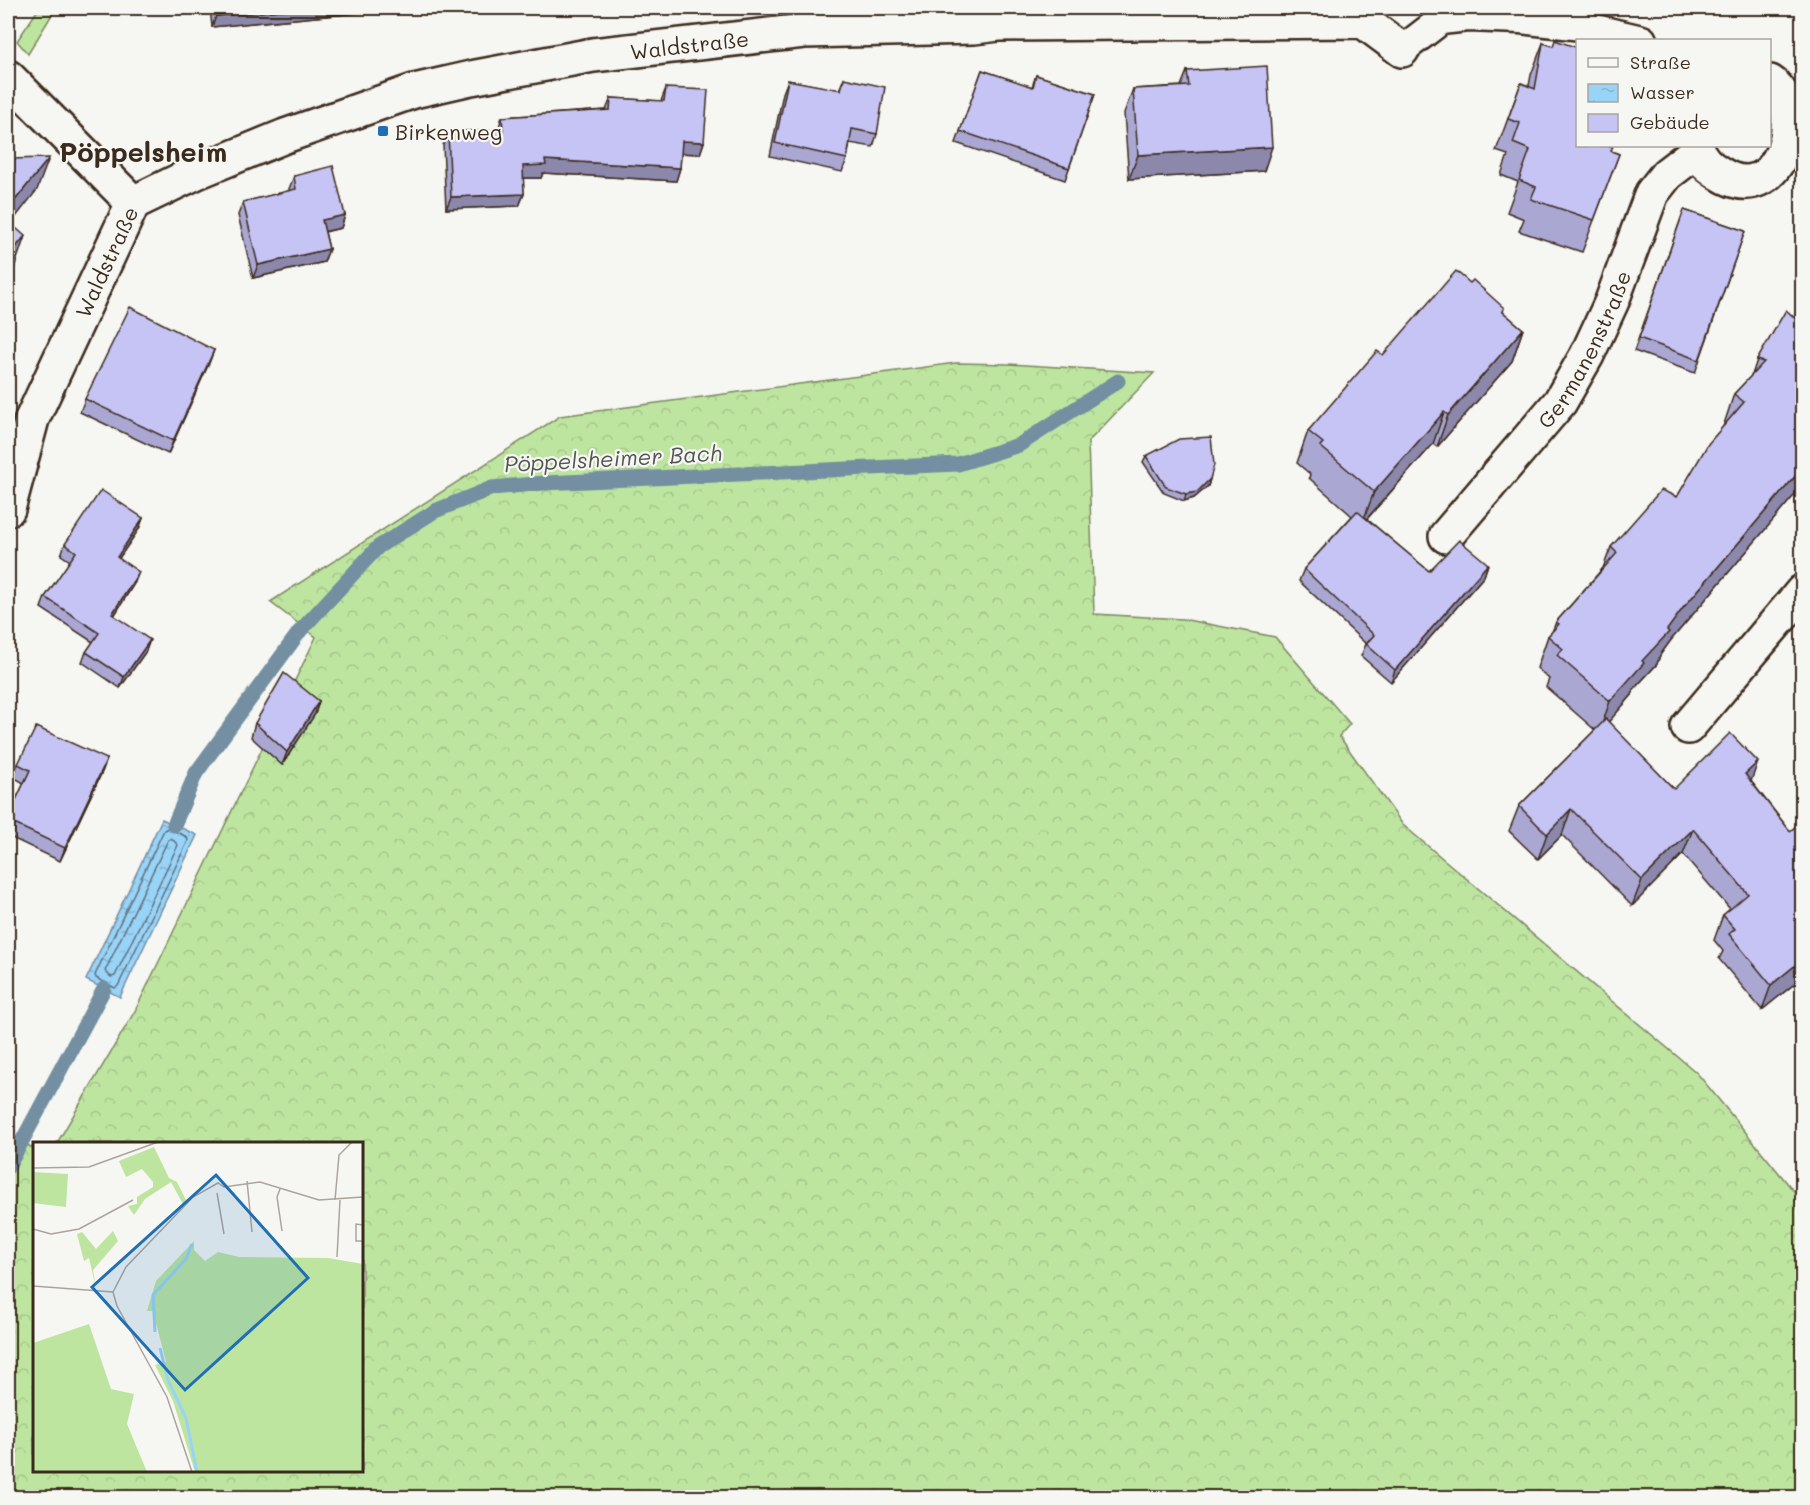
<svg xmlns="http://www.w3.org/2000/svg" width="1810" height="1505" font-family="Mali,sans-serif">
<defs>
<pattern id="forest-crowns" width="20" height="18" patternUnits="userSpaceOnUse" patternTransform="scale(1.5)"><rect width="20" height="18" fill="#bee5a0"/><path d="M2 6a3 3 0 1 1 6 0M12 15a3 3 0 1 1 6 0" fill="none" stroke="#a4c589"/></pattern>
<pattern id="water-ripples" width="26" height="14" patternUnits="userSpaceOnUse" patternTransform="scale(1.5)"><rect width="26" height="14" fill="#98d3f8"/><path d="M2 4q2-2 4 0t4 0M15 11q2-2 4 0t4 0" fill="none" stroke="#84b5d4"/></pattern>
</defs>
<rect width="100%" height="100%" fill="#f6f6f2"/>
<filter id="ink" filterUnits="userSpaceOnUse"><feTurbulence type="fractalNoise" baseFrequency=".0167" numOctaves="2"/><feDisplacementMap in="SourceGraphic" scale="12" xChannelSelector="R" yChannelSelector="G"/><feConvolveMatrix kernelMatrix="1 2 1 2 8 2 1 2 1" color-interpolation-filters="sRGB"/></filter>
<g filter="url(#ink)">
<polygon fill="#bee5a0" stroke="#7c885f" stroke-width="1.5" points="39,8 56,8 28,54 17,41"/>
<polygon fill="url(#forest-crowns)" stroke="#7c885f" stroke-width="1.5" points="956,363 1008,364 1154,373 1088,442 1094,614 1182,619 1275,637 1350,724 1339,736 1403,825 1697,1073 1802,1201 1802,1497 8,1497 8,1133 34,1149 34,1470 362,1470 362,1144 57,1143 135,1011 316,637 270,602 560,416"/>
<polygon fill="url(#water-ripples)" stroke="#738fa1" stroke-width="1.5" points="162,819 197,835 120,997 86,980"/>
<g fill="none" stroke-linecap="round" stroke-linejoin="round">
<g stroke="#606e75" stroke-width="1.5">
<polygon points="168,828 187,837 188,841 118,986 115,988 96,978 95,975 164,830"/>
<polygon points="171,838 178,845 115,976 111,977 105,971 168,840"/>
</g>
<g stroke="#738fa1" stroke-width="15">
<polyline points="174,825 196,773 300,631 378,547 435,511 492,488 544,483 958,464 1019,445 1118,381"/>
<polyline points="8,1167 104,989"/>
</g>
<g stroke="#3b2a1e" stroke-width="33">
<polyline id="service" points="1402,50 1441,20 1468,17 1520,19 1582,26 1642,40"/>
</g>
<g stroke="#3b2a1e" stroke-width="38">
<g id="minor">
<polyline points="8,77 133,203"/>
<path d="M1696,146C1699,158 1709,167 1719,173C1780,213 1810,108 1770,82"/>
<path id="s1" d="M8,509L32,419L133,203L197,172L285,136L414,91L471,78L593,55L804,31L974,27L999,24L1363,21L1402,50"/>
<path id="s2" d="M1446,536L1560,402L1587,355L1612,301L1652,193L1667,174L1697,151"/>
<polyline points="1688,727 1802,592"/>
</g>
</g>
<use href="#service" stroke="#f6f6f2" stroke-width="28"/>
<use href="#minor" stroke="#f6f6f2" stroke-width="33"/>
</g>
<g fill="#aaa8d3" stroke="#3b2a1e" stroke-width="1.5">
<polygon points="210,8 359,8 357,13 212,27"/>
<polygon points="1543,43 1611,151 1619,154 1582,252 1519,231 1524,219 1507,212 1518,182 1501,175 1508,155 1496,151 1521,83 1529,86 1531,75"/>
<polygon points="982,70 1032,87 1036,75 1095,94 1065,180 956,143"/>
<polygon points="1187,71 1264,171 1129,179 1124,113 1133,89 1181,86"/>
<polygon points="844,78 877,134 873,147 850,143 847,159 842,172 770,156 783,93 788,80 839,90"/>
<polygon points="666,88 704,142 700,154 681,153 680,168 676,181 543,173 541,178 523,178 524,194 519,206 446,209 443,145 448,132 498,130 502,117 606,110 611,98 661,101"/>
<polygon points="294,176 345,215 341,228 325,232 329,249 324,262 253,278 238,215 243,202 289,191 289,189"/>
<polygon points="1684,210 1745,231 1695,373 1634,351"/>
<polygon points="1470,283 1504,308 1503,312 1523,329 1512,361 1437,447 1433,444 1367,519 1429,571 1488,564 1484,576 1391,682 1361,656 1366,644 1299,581 1304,569 1352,516 1309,478 1310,474 1297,463 1308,431 1383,355"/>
<polygon points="1803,302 1803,485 1671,640 1660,655 1657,664 1634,689 1632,695 1608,722 1674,789 1751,781 1790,831 1803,821 1803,977 1762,1010 1719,959 1723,951 1714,940 1723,915 1730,909 1683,854 1632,906 1562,835 1538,859 1509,831 1519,806 1595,730 1546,687 1549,679 1537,668 1548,636 1552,632 1556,622 1603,568 1611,547 1677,497 1723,427 1734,394 1752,375 1757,360 1795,318"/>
<polygon points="214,350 209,363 168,454 80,412 85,399"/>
<polygon points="1146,456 1210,479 1208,486 1194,498 1184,501 1164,493 1143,462"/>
<polygon points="143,518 139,529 119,558 135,582 114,616 146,651 120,688 82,662 86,652 93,642 41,608 45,597 70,561 61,555 65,544"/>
<polygon points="319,701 315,714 282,765 251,737 255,723"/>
<polygon points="107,759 102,772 60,861 8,836 8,817 24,783 13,777 18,764"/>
</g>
<g fill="#8b88ac" stroke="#3b2a1e" stroke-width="1.5">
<polygon points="301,8 359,8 357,13 212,27 216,16"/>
<polygon points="682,141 704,142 700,154 677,153"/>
<polygon points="1272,147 1264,171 1129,179 1138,155"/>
<polygon points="49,158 37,190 8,227 8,209"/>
<polygon points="545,160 680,168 676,181 543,173 541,178 518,178 523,166"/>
<polygon points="524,194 519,206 446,209 451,197"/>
<polygon points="345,215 341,228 318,233 322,220"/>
<polygon points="25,236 14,268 8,275 8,257"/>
<polygon points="329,249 324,262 253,278 258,265"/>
<polygon points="1523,329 1512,361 1437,447 1448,415"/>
<polygon points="214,350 209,363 168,454 173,441"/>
<polygon points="1444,412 1433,444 1362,524 1374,492"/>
<polygon points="1803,467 1803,485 1671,640 1660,655 1657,664 1634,689 1632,695 1599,733 1610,701 1683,608"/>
<polygon points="1210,479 1208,486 1194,498 1184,501 1186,494"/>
<polygon points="143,518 139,529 113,567 117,557"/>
<polygon points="1488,564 1484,576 1391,682 1395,670"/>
<polygon points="139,572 135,582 108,625 112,614"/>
<polygon points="150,640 146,651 120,688 124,677"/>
<polygon points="319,701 315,714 282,765 287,752"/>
<polygon points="107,759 102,772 60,861 65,848"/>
<polygon points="1758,762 1749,787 1745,774"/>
<polygon points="1571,809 1562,835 1538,859 1547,834"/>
<polygon points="1693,829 1683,854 1632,906 1642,880"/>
<polygon points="1803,959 1803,977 1762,1010 1771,985"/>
</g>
<g fill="#c6c3f5" stroke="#3b2a1e" stroke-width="1.5">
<polygon points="215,8 301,8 216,16"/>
<polygon points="1555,40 1578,48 1578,146 1613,146 1611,151 1619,154 1594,220 1531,199 1536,187 1519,180 1530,150 1513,143 1520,123 1508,119 1521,83 1535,89 1543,43 1553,46"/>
<polygon points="1267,66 1272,147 1138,155 1133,89 1189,86 1187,71"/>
<polygon points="982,70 1033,87 1036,75 1095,94 1069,168 960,131"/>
<polygon points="844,78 885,87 877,134 852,129 847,159 775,143 788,80 841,90"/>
<polygon points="666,88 708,90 704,142 682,141 680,168 545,160 546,165 523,166 524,194 451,197 448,132 503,130 502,117 610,110 611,98 664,101"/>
<polygon points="49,158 8,209 8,159"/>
<polygon points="333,166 345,215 322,220 329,249 258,265 243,202 296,189 294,176"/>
<polygon points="1684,210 1745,231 1699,360 1639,338"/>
<polygon points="8,221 25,236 8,257"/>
<polygon points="1456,271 1470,283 1473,280 1504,308 1502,311 1523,329 1448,415 1444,412 1374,492 1320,446 1323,443 1308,431 1377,351 1383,355"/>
<polygon points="1803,302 1803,467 1683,608 1667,630 1669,632 1642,661 1644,663 1610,701 1557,655 1563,649 1548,636 1559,624 1556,622 1617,553 1611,547 1661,490 1677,497 1708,444 1744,402 1734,394 1764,362 1757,360 1786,310 1795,318"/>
<polygon points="130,307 214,350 173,441 85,399"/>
<polygon points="1211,437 1214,465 1210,479 1197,492 1186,494 1166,487 1146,456 1179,439"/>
<polygon points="101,490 143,518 117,557 139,572 112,614 150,640 124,677 86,652 99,633 45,597 76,552 65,544"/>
<polygon points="1357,511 1429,571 1459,540 1488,564 1395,670 1366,644 1374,635 1304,569"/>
<polygon points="284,673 319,701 287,752 255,723"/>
<polygon points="1606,719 1674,789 1730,733 1758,762 1745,774 1790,831 1803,821 1803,959 1771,985 1729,934 1735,929 1723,915 1748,894 1693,829 1642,880 1571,809 1547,834 1519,806"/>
<polygon points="36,727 107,759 65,848 8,821 8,817 30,770 18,764"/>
</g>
</g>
<rect fill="#1f6fb2" stroke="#f6f6f2" stroke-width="2" x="377" y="125" width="12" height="12" rx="3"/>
<g text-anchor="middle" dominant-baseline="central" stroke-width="4.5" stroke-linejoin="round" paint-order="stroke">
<g font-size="21" fill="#3b2a1e" stroke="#f6f6f2">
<text stroke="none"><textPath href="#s1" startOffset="914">Waldstraße</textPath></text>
<text stroke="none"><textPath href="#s1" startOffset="267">Waldstraße</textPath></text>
<text stroke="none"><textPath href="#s2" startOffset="234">Germanenstraße</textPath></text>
</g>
<g font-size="21" fill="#3b2a1e" stroke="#f6f6f2" text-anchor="start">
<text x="395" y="131">Birkenweg</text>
</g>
<g font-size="22" font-style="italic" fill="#525454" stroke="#f6f6f2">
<text transform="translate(613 458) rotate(-3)">Pöppelsheimer Bach</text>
</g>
<g font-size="27" font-weight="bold" fill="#3b2a1e" stroke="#f6f6f2">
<text x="143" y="151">Pöppelsheim</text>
</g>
</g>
<g transform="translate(33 1142)">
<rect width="330" height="330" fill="#f6f6f2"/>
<path d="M121,5L136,36L144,40L153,58L150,62L138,40L112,57L101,73L95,64L104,62V55L120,45V40L109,27L93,35L86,19ZM80,89L85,99L60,128L63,146L56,116L51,119L44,92L49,90L63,107Z" fill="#bee5a0"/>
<path d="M0,30L35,32L33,65L0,61ZM161,99V108L172,119L185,110L206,115L295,116L330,122V330H162L140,259L122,223L133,220L120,169H114L123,139ZM56,182L78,247L101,252L94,282L114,330H0V201Z" fill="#bee5a0"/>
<path fill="none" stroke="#98d3f8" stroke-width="3" d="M122,190L120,153L153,117L159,102M127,206L135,238L153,276L164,330"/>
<path fill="none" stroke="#aba49d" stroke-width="1.5" d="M0,26L56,25L125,0M214,39L219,90M247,47L244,55L249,89M184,51L191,92M302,58L306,13L319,0M330,83L323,82V99H330M0,87L18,92L46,87L100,58M304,115L307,58M0,144L80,150M159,330L134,255L84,164L80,150L93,125L160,55L185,41L191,45L227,40L286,58L330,55"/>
<path fill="#1f6fb2" fill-opacity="0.15" stroke="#1f6fb2" stroke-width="3" d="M183,33L275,136L152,248L59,145Z"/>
<rect width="330" height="330" fill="none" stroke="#3b2a1e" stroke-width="3"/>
</g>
<rect width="1810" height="1505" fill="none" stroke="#f6f6f2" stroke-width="30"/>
<rect x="15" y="15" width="1780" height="1475" fill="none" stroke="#3b2a1e" stroke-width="2" filter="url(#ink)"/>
<rect x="1576" y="39" width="195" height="108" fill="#f6f6f2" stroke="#aba49d" stroke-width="1.5"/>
<rect x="1588" y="58" width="30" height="9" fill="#f6f6f2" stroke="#aba49d" stroke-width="1.5"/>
<text x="1630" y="69" font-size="18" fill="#3b2a1e">Straße</text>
<rect x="1588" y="84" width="30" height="18" fill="url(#water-ripples)" stroke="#aba49d" stroke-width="1.5"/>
<text x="1630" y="99" font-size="18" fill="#3b2a1e">Wasser</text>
<rect x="1588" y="114" width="30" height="18" fill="#c6c3f5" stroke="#aba49d" stroke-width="1.5"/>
<text x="1630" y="129" font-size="18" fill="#3b2a1e">Gebäude</text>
</svg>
